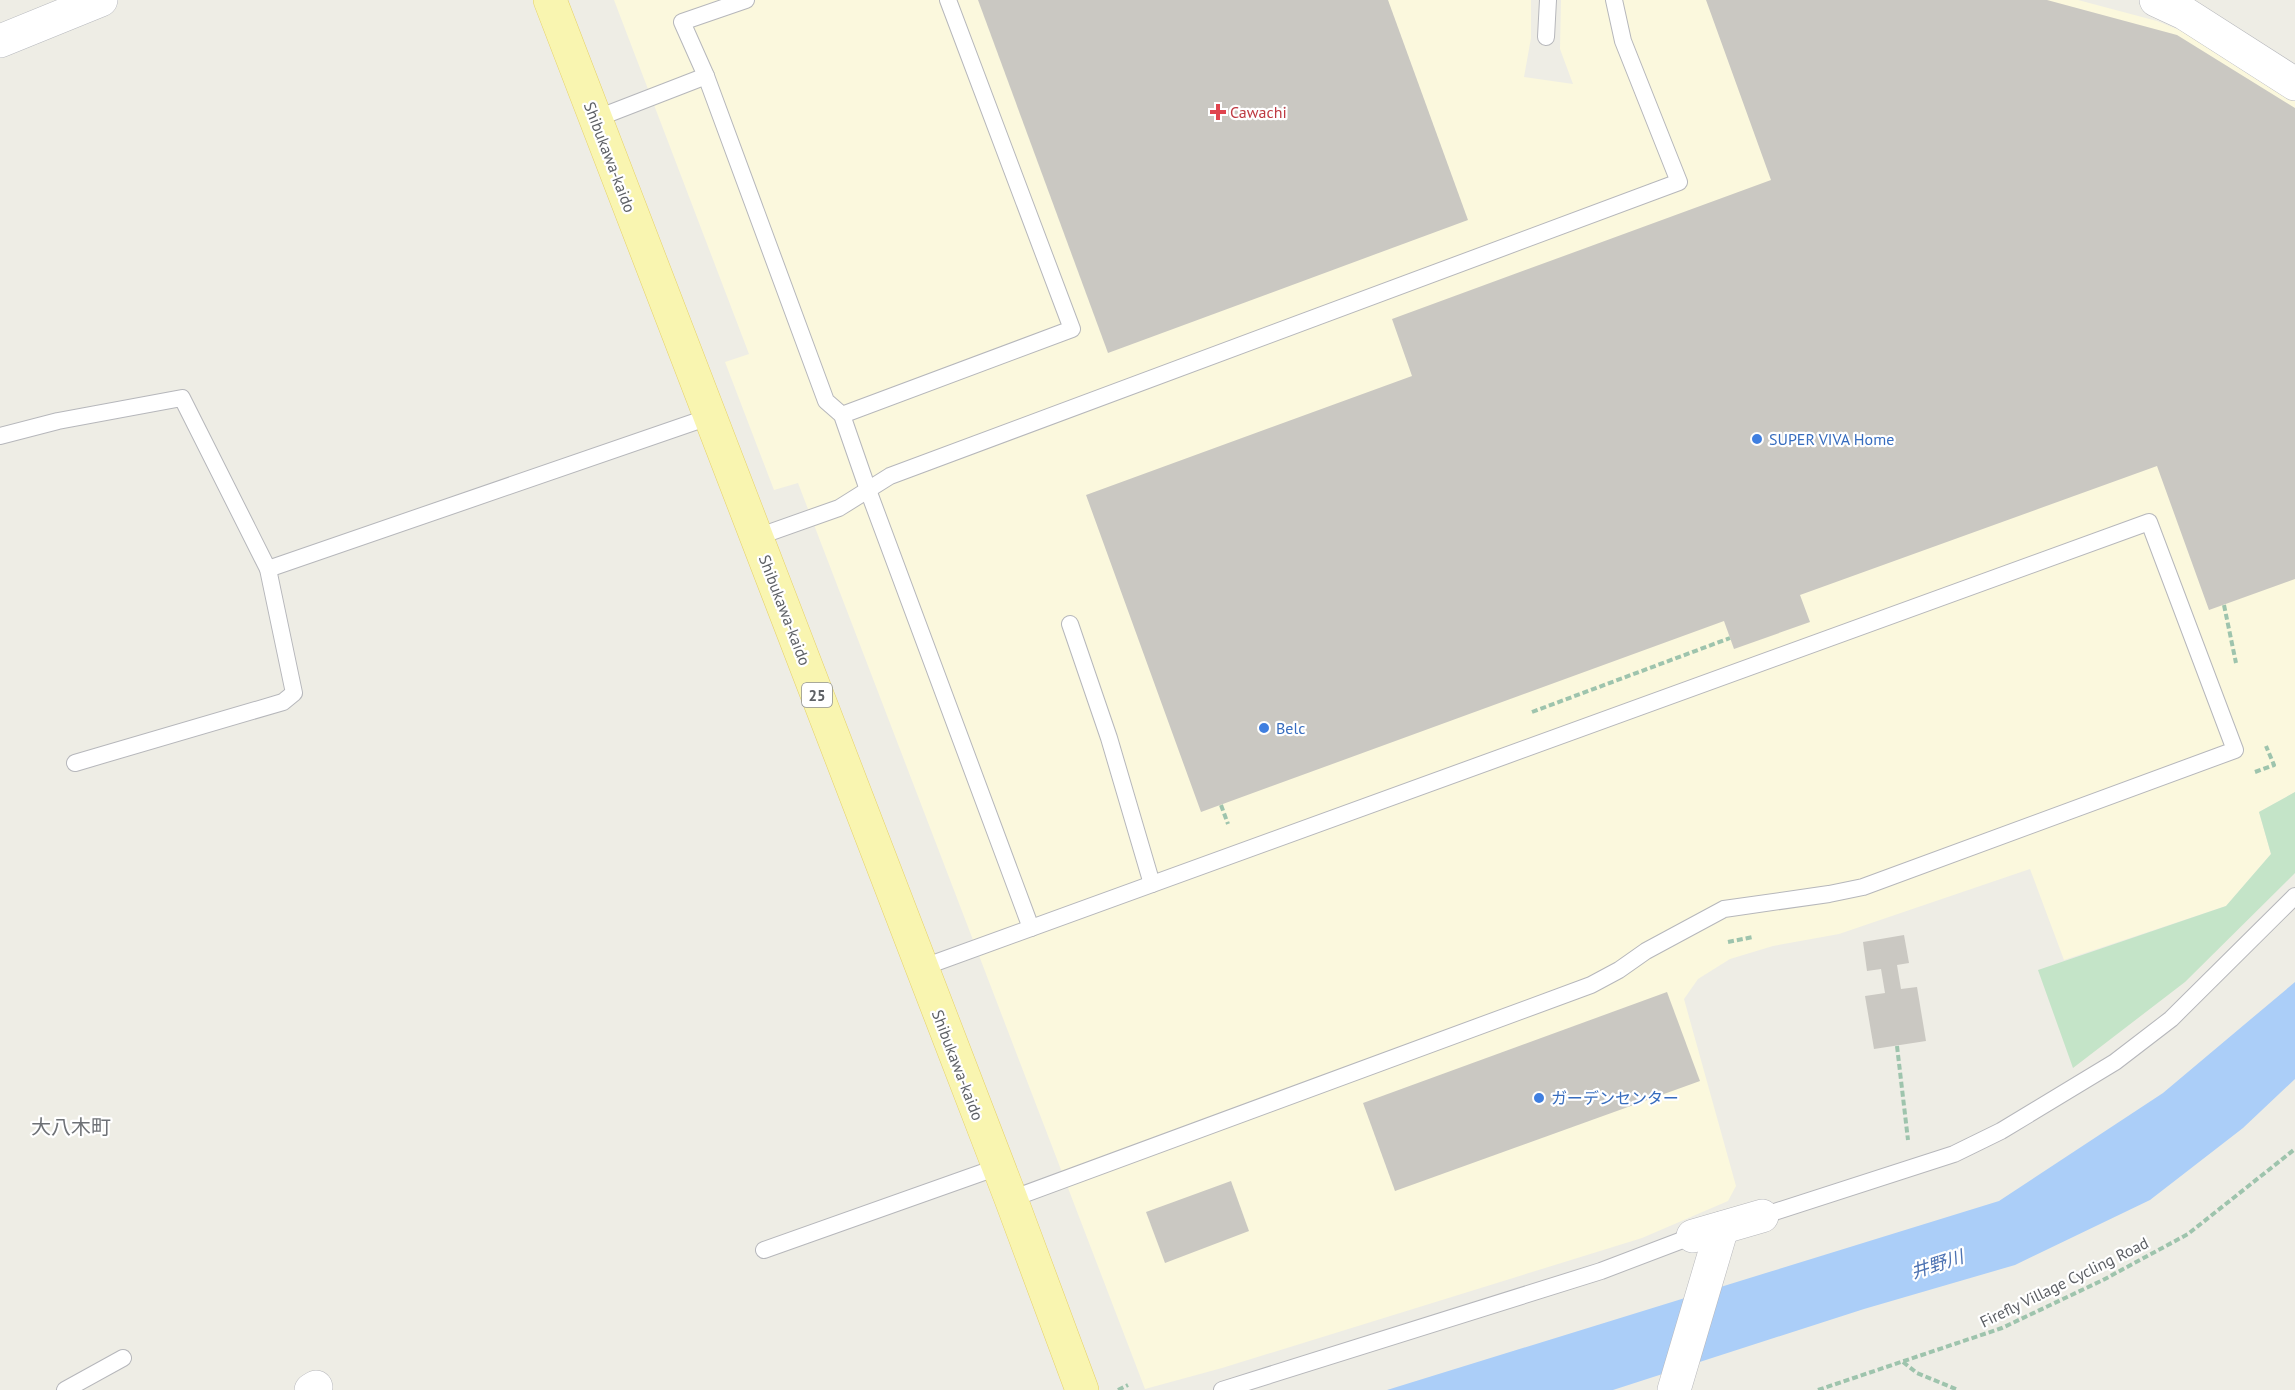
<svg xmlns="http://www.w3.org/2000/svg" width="2295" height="1390" font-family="'PT Sans','Noto Sans JP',sans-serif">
<rect width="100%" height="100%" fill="#eeede5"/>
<polygon fill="#fbf8dd" points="614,0 1531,0 1531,38 1524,77 1573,84 1560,49 1561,0 2078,0 2157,21 2189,34 2295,100 2295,792 2259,812 2271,854 2226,906 2064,960 2030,869 1839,934 1773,946 1730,959 1698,979 1684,999 1736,1186 1728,1201 1642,1238 1222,1368 1145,1389 798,483 774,490 725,362 749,354"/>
<polygon fill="#c4e4c8" points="2295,792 2295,873 2185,982 2073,1068 2038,970 2226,906 2271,854 2259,812"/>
<polygon fill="#abcef8" points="2295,982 2295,1079 2243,1128 2150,1200 2015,1265 1864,1309 1613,1390 1387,1390 1999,1201 2163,1093"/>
<g fill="#cac8c2">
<polygon points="978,0 1388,0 1468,220 1108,353"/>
<polygon points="1706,0 2047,0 2177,35 2295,108 2295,579 2209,610 2157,466 1800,595 1810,622 1734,649 1724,621 1201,812 1086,495 1412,376 1392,319 1771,180"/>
<polygon points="1904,935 1909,963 1897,965 1901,989 1917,987 1926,1041 1874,1049 1865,996 1885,993 1881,969 1867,971 1863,942"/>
<polygon points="1667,992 1700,1081 1395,1191 1363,1103"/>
<polygon points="1231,1181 1249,1231 1165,1263 1146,1212"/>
</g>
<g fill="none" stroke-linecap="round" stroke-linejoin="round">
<g stroke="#b6b7bb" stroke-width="18">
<g id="lane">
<polyline points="746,0 682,22 706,76 826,401 842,415 868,490 1031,928"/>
<polyline points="1546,37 1548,0"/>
<polyline points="595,119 706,76"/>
<polyline points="842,415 1072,329 948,0"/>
<polyline points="0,436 58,421 182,398 268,569 294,693 283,702 75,763"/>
<polyline points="757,537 839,508 890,476 1679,182 1623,41 1614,0"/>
<polyline points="268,569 709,417"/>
<polyline points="1070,624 1109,738 1152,884"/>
<polyline points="921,968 2149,522 2235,750 1863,887 1829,894 1724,909 1646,951 1619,970 1591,985 1011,1199"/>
<polyline points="1762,1216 1954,1154 2001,1131 2115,1062 2171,1019 2295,896"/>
<polyline points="764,1250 998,1167"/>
<polyline points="65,1390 123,1358"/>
<polyline points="1222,1390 1601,1271 1693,1236"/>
</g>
</g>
<g stroke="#b6b7bb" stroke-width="34">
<g id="street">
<polyline points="2156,0 2184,13 2295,84"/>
<polyline points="1693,1236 1762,1216"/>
<polyline points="311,1390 316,1387"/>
<polyline points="1674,1390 1722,1228"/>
</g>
</g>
<g stroke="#b7b9be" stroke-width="34">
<polyline id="secondary" points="0,41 101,0"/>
</g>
<g stroke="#e6d166" stroke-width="34">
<polyline id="primary" points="550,0 1011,1199 1082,1390"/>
</g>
<g stroke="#9ec4ad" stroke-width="4" stroke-dasharray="6 3" stroke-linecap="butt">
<polyline points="2224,605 2236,663"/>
<polyline points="1532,712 1730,638"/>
<polyline points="2255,772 2274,765 2266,746"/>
<polyline points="1221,805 1228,824"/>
<polyline points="1728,942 1753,937"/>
<polyline points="1897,1046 1908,1140"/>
<polyline points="1903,1362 1917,1373 1958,1390"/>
<polyline points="1118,1390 1128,1385"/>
<polyline points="1818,1390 2002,1328 2103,1280 2188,1234 2295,1149"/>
</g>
<use href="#lane" stroke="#fff" stroke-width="16"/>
<use href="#street" stroke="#fff" stroke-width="33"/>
<use href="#secondary" stroke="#fff" stroke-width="33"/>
<use href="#primary" stroke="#f9f5b0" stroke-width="33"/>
</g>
<path fill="#e0444e" stroke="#fff" stroke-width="2" d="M1215 103h6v6h6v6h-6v6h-6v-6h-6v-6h6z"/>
<g fill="#3f7fe0" stroke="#fff" stroke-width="2">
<circle cx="1757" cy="439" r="6"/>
<circle cx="1264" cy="728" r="6"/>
<circle cx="1539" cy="1098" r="6"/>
</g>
<g text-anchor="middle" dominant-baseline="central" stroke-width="4.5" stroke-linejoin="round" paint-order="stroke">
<rect fill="#fff" stroke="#8e9093" stroke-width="1.5" x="802" y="683" width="30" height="24" rx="4.5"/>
<g font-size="15" font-weight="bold" fill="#5d6065">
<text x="817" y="695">25</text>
</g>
<g font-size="16" fill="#be3a42" stroke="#fff" text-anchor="start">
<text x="1230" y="112">Cawachi</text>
</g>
<g font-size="16" fill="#5d6065" stroke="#fff">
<text transform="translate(610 157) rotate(69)">Shibukawa-kaido</text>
<text transform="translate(785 610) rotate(69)">Shibukawa-kaido</text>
<text transform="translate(958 1065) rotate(69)">Shibukawa-kaido</text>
<text transform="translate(2064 1282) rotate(-26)">Firefly Village Cycling Road</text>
</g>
<g font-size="16" fill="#366cbe" stroke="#fff" text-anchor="start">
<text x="1769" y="439">SUPER VIVA Home</text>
<text x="1276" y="728">Belc</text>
<text x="1551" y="1098">ガーデンセンター</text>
</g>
<g font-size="18" font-style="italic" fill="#4c72b2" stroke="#fff">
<text transform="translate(1937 1264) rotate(-18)">井野川</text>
</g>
<g font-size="20" fill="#6e7176" stroke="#fff">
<text x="71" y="1127">大八木町</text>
</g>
</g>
</svg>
